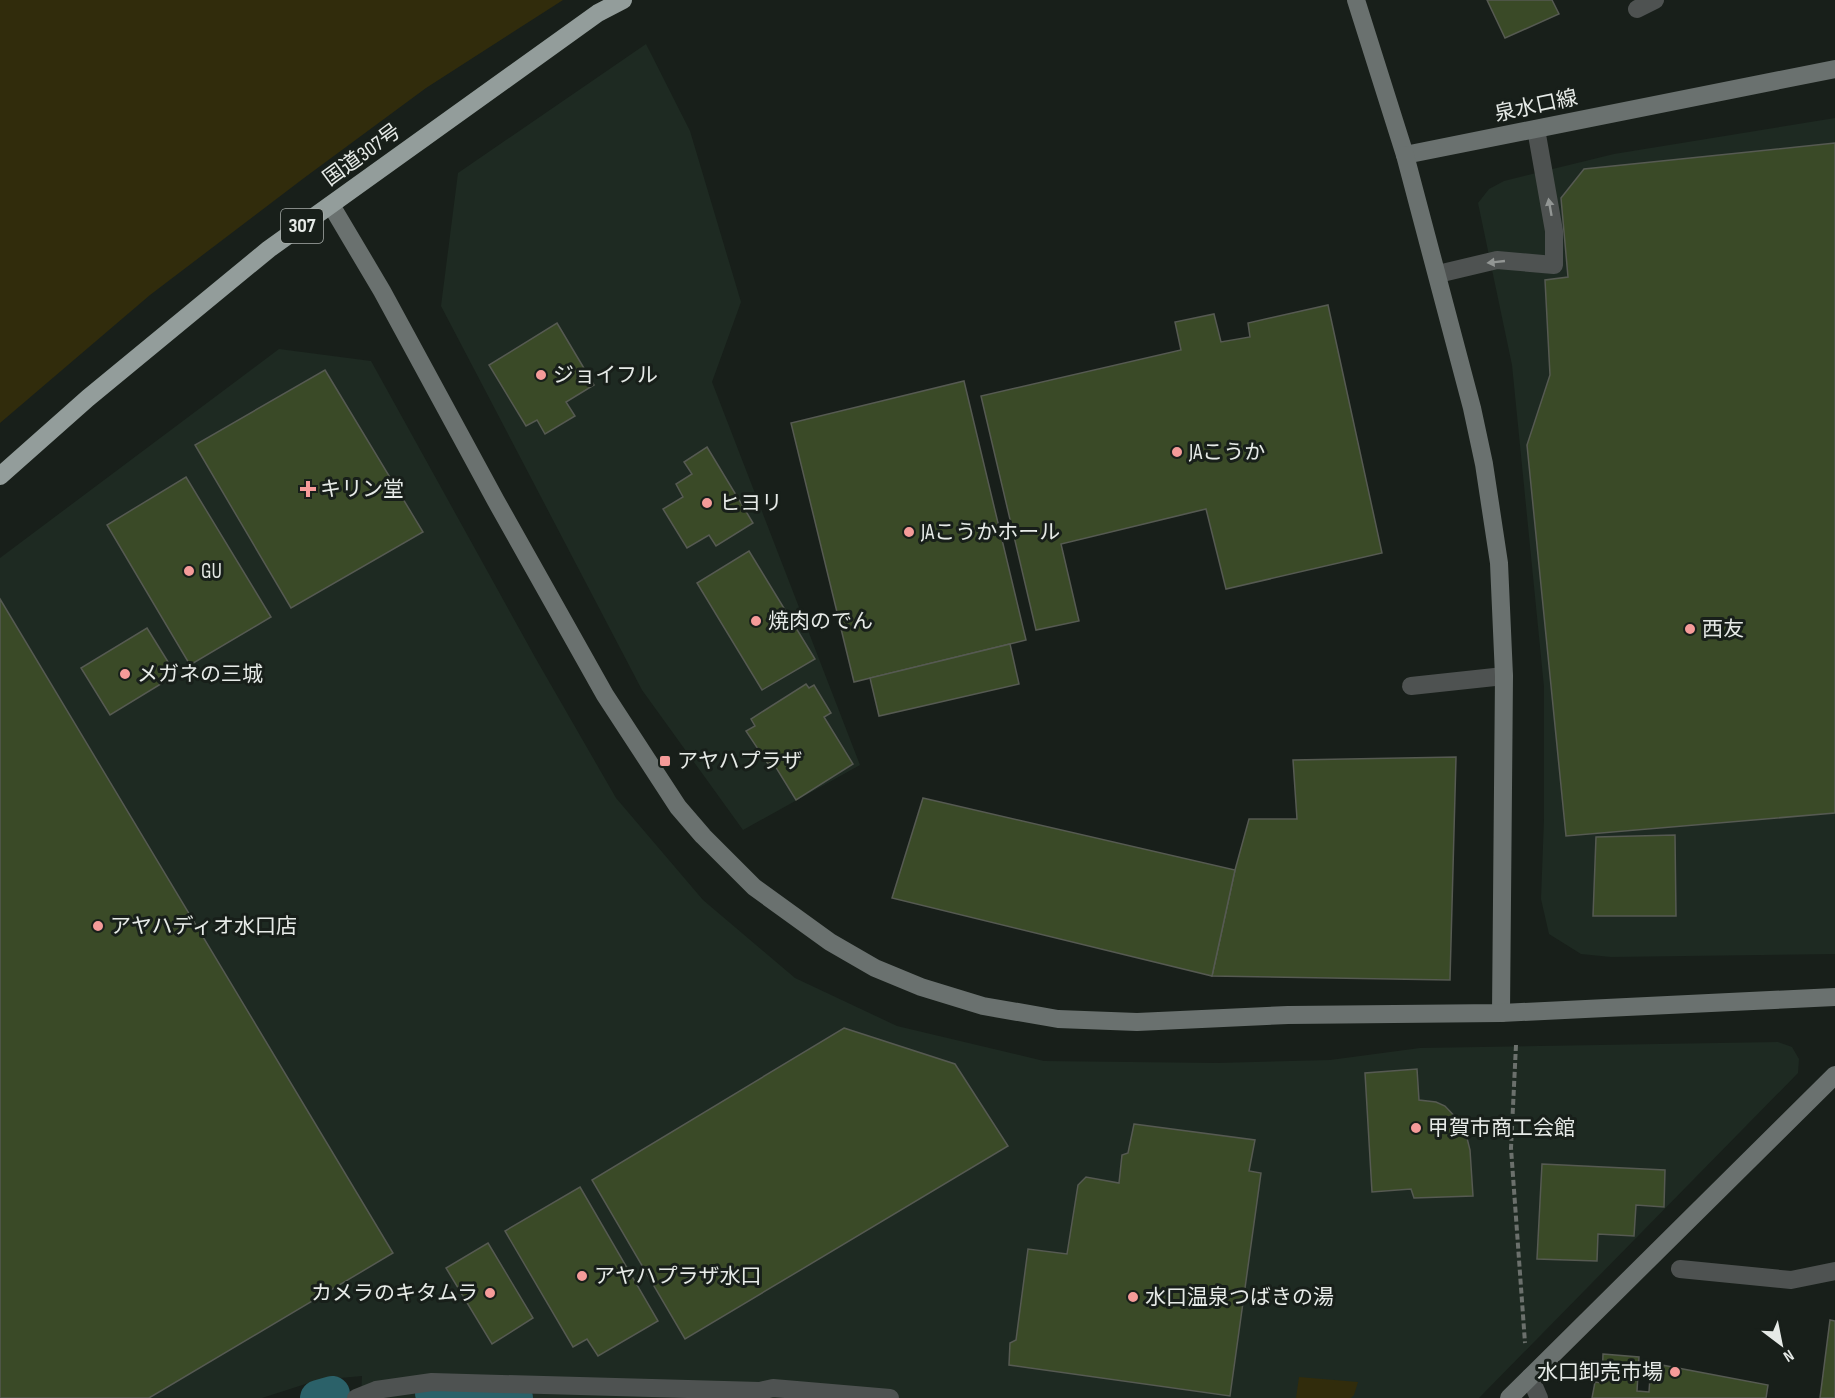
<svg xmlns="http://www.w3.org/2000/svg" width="1835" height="1398" font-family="'Sofia Sans Condensed','Noto Sans JP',sans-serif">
<rect width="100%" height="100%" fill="#181f1a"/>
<g fill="#1e2a22">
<polygon points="646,44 690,131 741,302 712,382 860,765 743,830 642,690 441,306 458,173"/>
<polygon points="1835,118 1835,954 1611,957 1581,954 1549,934 1541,899 1544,819 1544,687 1512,365 1478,203 1489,189 1504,181 1614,154"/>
<polygon points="279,349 371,361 536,659 616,798 703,900 795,978 897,1026 1044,1061 1217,1063 1330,1060 1420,1048 1778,1042 1792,1047 1799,1059 1798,1073 1479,1398 361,1398 362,1376 318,1380 262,1398 0,1398 0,558"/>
</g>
<g fill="#312c0c">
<polygon points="0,0 563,0 426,88 304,178 150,295 0,423"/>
<polygon points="1299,1377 1358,1382 1354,1395 1351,1398 1296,1398"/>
</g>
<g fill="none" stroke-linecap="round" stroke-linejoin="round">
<g stroke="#2b6169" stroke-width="36">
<polyline points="433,1393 515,1398"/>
<polyline points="318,1398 332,1394"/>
</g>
</g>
<g fill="#3a4a27" stroke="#565a52" stroke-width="1.5">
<polygon points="1487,0 1552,0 1559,14 1505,38"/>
<polygon points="1835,143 1835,813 1566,836 1527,445 1550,375 1545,280 1568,277 1561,198 1584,169"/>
<polygon points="1328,305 1382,553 1226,589 1206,509 1061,544 1079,621 1036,630 981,396 1181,350 1175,322 1214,314 1221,342 1250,337 1248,323"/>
<polygon points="557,323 594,385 566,402 575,416 545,434 537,420 526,426 489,365"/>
<polygon points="325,370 423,532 291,608 195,445"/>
<polygon points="964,381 1026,640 854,682 791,423"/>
<polygon points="707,447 753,523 716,546 709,535 687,548 663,509 683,497 676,484 692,474 684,462"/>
<polygon points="186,477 271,617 190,665 107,525"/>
<polygon points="749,551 815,659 762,690 697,583"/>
<polygon points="0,599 393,1253 149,1398 0,1398"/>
<polygon points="147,628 170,665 163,669 169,679 110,715 81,668"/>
<polygon points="1010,644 1019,684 879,716 870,678"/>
<polygon points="806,684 809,688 814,685 831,713 824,717 853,764 796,800 772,761 768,764 746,731 755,726 751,719"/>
<polygon points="1456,757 1450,980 1212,976 1235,870 1249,819 1297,819 1293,760"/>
<polygon points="923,798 1235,870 1212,976 892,898"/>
<polygon points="1675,835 1676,916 1593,916 1596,837"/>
<polygon points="844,1028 955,1064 1008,1146 685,1339 592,1180"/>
<polygon points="1417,1069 1419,1100 1436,1102 1445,1106 1460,1122 1466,1134 1470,1150 1473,1196 1414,1198 1411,1189 1372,1192 1365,1073"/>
<polygon points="1134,1124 1255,1140 1249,1171 1261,1173 1230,1396 1009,1365 1010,1343 1016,1340 1028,1249 1067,1254 1078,1185 1086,1177 1119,1183 1122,1155 1128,1153"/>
<polygon points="1542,1164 1665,1170 1664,1207 1636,1205 1634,1236 1598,1234 1597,1261 1537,1259"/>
<polygon points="580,1187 658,1321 598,1356 587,1339 573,1347 505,1231"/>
<polygon points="488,1243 533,1318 492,1344 446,1268"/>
<polygon points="1830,1320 1835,1321 1835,1398 1820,1398"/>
<polygon points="1603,1354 1639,1357 1637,1391 1649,1392 1651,1363 1768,1385 1766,1398 1592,1398 1595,1382 1602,1383"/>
</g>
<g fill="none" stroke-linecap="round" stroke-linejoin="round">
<polyline stroke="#6b706c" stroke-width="4" stroke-dasharray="6 3" stroke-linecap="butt" points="1516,1045 1511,1148 1525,1343"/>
<g stroke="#4e5251" stroke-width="18">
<polyline points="1637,9 1655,0"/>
<polyline points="1438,274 1497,260 1554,265 1554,231 1536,129"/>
<polyline points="1411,686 1504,676"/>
<polyline points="1680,1269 1791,1280 1835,1271"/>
<polyline points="356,1398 376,1390 432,1382 760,1391 773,1388 890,1398"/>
</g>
<polyline stroke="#4e5251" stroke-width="18" points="1530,1377 1539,1398"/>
<g stroke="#6a716f" stroke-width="18">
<polyline points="1356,0 1405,155 1835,69"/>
<polyline points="1405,155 1472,408 1484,464 1499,563 1504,676 1501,1013"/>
<polyline points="331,205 382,291 496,501 605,695 678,807 703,836 754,887 830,942 875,968 921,987 983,1006 1058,1019 1137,1022 1288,1015 1501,1013 1835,997"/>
<polyline points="1509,1398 1835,1075"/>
</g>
<polyline stroke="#939d9b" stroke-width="18" points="0,476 88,398 269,249 598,13 623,0"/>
</g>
<defs><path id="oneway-solid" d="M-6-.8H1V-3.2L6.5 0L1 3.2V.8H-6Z" transform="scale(1.5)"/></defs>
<g fill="#929694">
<use href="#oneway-solid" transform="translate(1550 207) rotate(-100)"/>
<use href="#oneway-solid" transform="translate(1496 262) rotate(174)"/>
</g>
<g fill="#f59b99" stroke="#181f1a" stroke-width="2">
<circle cx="541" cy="375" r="6"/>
<circle cx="1177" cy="452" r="6"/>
<path d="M305 480h6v6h6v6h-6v6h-6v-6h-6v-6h6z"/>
<circle cx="707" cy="503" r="6"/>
<circle cx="909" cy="532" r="6"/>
<circle cx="189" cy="571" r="6"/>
<circle cx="756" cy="621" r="6"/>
<circle cx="1690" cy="629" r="6"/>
<circle cx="125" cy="674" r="6"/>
<rect x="659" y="755" width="12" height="12" rx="3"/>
<circle cx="98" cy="926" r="6"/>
<circle cx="1416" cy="1128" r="6"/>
<circle cx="582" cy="1276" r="6"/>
<circle cx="490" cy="1293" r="6"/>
<circle cx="1133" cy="1297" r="6"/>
<circle cx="1675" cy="1372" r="6"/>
</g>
<g text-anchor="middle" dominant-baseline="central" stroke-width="6" stroke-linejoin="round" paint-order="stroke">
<rect fill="#181f1a" stroke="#a8adaa" stroke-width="1.5" x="281" y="209" width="42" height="34" rx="4.5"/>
<g font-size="20" font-weight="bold" fill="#e6eae7">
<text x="302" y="226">307</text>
</g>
<g font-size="21" fill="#e6eae7" stroke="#181f1a">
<text transform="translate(1536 106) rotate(-12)">泉水口線</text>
<text transform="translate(362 155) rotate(-36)">国道307号</text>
</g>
<g font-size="21" fill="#e6eae7" stroke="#181f1a" text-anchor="start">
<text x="553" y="375">ジョイフル</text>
<text x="1189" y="452">JAこうか</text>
<text x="320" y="489">キリン堂</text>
<text x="719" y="503">ヒヨリ</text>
<text x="921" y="532">JAこうかホール</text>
<text x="201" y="571">GU</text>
<text x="768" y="621">焼肉のでん</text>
<text x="1702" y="629">西友</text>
<text x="137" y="674">メガネの三城</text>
<text x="677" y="761">アヤハプラザ</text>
<text x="110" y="926">アヤハディオ水口店</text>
<text x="1428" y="1128">甲賀市商工会館</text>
<text x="594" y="1276">アヤハプラザ水口</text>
<text x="478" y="1293" text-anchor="end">カメラのキタムラ</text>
<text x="1145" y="1297">水口温泉つばきの湯</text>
<text x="1663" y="1372" text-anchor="end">水口卸売市場</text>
</g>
</g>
<g transform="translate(1781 1344) rotate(148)" stroke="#181f1a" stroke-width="4.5" paint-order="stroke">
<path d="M0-4.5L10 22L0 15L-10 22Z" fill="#e6eae7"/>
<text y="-9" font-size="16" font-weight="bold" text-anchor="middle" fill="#e6eae7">N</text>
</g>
</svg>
